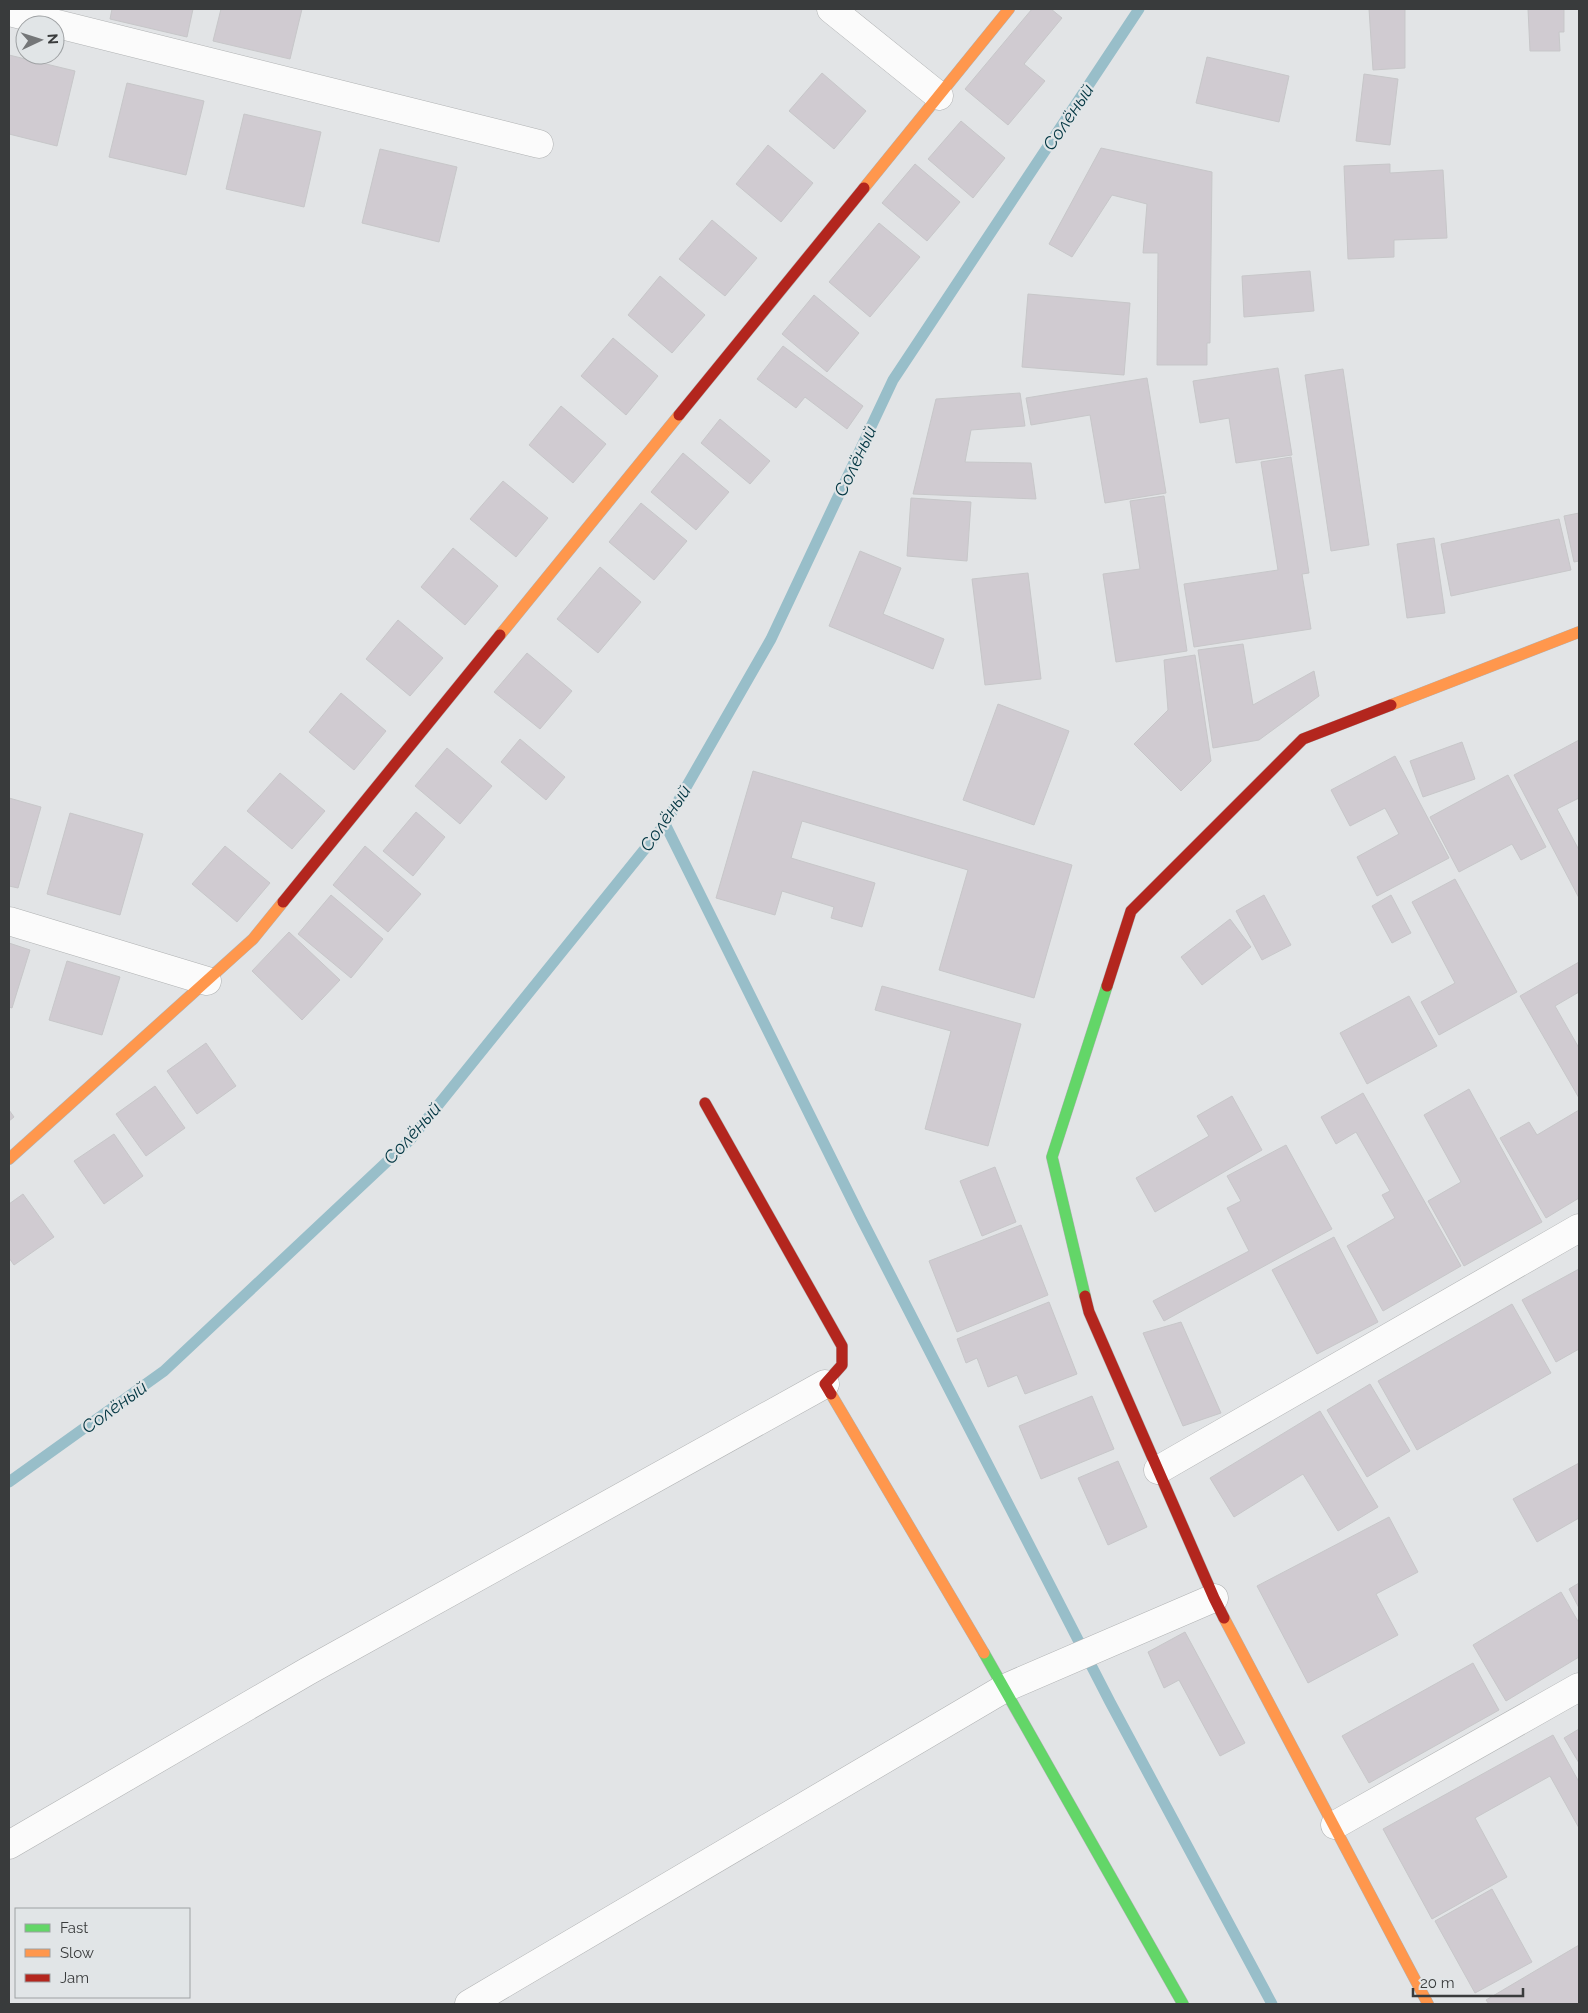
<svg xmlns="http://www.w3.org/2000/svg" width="1588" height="2013" font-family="Raleway,sans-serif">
<rect width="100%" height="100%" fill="#e2e4e6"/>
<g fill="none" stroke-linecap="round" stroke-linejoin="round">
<g stroke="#98bec9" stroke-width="11">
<polyline points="665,824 861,1218 1110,1702 1272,2004"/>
<polyline points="9,1482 164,1371 410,1140 665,824 771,639 893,380 1139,9"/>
</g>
</g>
<g fill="#d0cbd1" stroke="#c7c7c9">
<polygon points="112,9 193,9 187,37 110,19"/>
<polygon points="221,9 302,9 290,59 213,41"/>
<polygon points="1032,9 1051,9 1062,18 1024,64 1045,81 1008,125 965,89"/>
<polygon points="1369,9 1405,9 1405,68 1373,70"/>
<polygon points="1528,9 1564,9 1564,32 1559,32 1560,51 1530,51"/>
<polygon points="9,55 75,71 57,146 9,134"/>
<polygon points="1207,57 1289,76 1279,122 1196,103"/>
<polygon points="822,73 866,111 834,149 789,111"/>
<polygon points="1364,74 1398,79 1390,145 1356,141"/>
<polygon points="127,83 204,101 186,175 109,157"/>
<polygon points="244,114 321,132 304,207 226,189"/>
<polygon points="961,121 1005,158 973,198 928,159"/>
<polygon points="768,145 813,183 781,222 736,184"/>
<polygon points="1101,148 1212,172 1210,343 1207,343 1207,365 1157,365 1158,253 1143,253 1147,204 1112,195 1072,257 1049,244"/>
<polygon points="380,149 457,167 439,242 362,223"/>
<polygon points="915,164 960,202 927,241 882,203"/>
<polygon points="1390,164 1390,173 1443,170 1447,238 1394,240 1394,257 1348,259 1344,166"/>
<polygon points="712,220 757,258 725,296 679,259"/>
<polygon points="879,223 920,257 870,317 829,282"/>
<polygon points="1310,271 1314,311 1244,317 1242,276"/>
<polygon points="660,276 705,315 672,353 628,315"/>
<polygon points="1028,294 1130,303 1124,375 1022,367"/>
<polygon points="814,295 859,333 827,372 782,334"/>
<polygon points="613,338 658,376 626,415 581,376"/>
<polygon points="783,346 863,406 847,429 805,397 796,408 757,379"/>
<polygon points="1278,368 1292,455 1236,463 1229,418 1200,423 1193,381"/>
<polygon points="1343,369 1369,545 1331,551 1305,375"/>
<polygon points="1147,378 1166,493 1105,503 1090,415 1031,425 1026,398"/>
<polygon points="1020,393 1025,426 971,430 965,462 1031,463 1036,499 913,494 936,399"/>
<polygon points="561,406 606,444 573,483 529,445"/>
<polygon points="720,419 770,461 750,484 701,443"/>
<polygon points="683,453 729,492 696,530 651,492"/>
<polygon points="1291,457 1309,573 1302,574 1311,629 1194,647 1184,584 1278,570 1261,462"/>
<polygon points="503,481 548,518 516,557 470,519"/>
<polygon points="1164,496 1187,651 1116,662 1103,574 1140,569 1130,501"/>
<polygon points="911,498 971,502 967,561 907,556"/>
<polygon points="641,503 687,541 654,580 609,542"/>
<polygon points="1579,513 1579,561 1574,562 1564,516"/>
<polygon points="1559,519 1571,570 1451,596 1441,544"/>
<polygon points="1434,538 1445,613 1407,618 1397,544"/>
<polygon points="453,548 498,586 465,625 421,587"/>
<polygon points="860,551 901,568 883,614 944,639 933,669 829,626"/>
<polygon points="600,567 641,602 598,653 557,619"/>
<polygon points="1028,573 1041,679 985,685 972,579"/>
<polygon points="398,620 443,658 410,696 366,659"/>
<polygon points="1243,644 1253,705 1314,671 1319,696 1259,740 1213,748 1198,650"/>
<polygon points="527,653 572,691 540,729 494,692"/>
<polygon points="1195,655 1211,761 1181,791 1134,744 1168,710 1164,660"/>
<polygon points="341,693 386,731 354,770 309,732"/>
<polygon points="998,704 1069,731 1034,825 963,800"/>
<polygon points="520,739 565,777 546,800 501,762"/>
<polygon points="1579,740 1579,798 1557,809 1579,850 1579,898 1514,775"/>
<polygon points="1462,742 1475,779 1423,797 1410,761"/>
<polygon points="447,748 492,786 460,824 415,786"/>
<polygon points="1395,756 1449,858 1377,896 1357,857 1399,834 1385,808 1350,826 1331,790"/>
<polygon points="753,771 1072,865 1034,998 939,970 968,870 802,821 791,858 875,883 862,927 831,918 834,907 782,891 775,915 716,898"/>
<polygon points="280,773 325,811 292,849 247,811"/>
<polygon points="1508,775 1546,847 1521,860 1512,844 1459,872 1430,817"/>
<polygon points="9,798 41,807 18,888 9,886"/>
<polygon points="416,812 445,837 413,876 383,851"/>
<polygon points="70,813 143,834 120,915 47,894"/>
<polygon points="225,846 270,883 237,922 192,884"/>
<polygon points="365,846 421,894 388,932 333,885"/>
<polygon points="1455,879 1517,992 1439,1035 1421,1002 1455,983 1412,902"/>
<polygon points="331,895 383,939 351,978 298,934"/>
<polygon points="1264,895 1291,945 1262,960 1236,911"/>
<polygon points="1391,895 1411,933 1392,943 1372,906"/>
<polygon points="1230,919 1251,947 1202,985 1181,957"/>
<polygon points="289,932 340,980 302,1020 252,971"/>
<polygon points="9,943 30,950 12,1008 9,1007"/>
<polygon points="67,961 120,977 102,1035 49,1020"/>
<polygon points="1579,962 1579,992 1555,1006 1579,1048 1579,1098 1520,996"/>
<polygon points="882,986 1021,1024 988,1146 925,1129 951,1031 875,1010"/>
<polygon points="1409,996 1437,1046 1367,1084 1340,1033"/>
<polygon points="206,1043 236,1086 197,1114 167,1071"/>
<polygon points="155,1086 185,1128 146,1156 116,1114"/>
<polygon points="1469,1089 1542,1222 1464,1266 1428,1201 1461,1182 1424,1115"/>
<polygon points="1363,1093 1461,1266 1383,1311 1347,1246 1395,1218 1382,1195 1390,1191 1356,1132 1336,1144 1321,1117"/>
<polygon points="1232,1096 1262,1150 1155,1212 1136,1178 1209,1136 1197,1116"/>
<polygon points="9,1110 14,1117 9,1121"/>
<polygon points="1579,1110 1579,1198 1546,1218 1500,1138 1529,1122 1537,1135"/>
<polygon points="114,1134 143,1176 104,1204 74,1161"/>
<polygon points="1286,1145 1332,1229 1164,1321 1153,1301 1249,1251 1227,1208 1241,1201 1227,1176"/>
<polygon points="995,1167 1016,1222 982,1236 960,1181"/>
<polygon points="23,1194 54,1237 14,1265 9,1258 9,1204"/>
<polygon points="1021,1225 1048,1295 957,1332 929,1261"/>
<polygon points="1334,1237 1378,1322 1317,1354 1272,1270"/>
<polygon points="1579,1269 1579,1349 1556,1362 1522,1300"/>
<polygon points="1049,1302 1077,1374 1025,1394 1017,1375 988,1387 977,1358 966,1363 957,1339"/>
<polygon points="1512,1304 1551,1373 1417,1450 1378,1381"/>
<polygon points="1181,1322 1221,1413 1183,1426 1143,1333"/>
<polygon points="1370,1384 1410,1451 1367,1477 1327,1410"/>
<polygon points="1092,1396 1114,1449 1041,1479 1019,1426"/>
<polygon points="1320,1411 1378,1507 1338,1531 1303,1474 1234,1517 1210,1478"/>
<polygon points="1118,1461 1147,1527 1108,1545 1078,1478"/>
<polygon points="1579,1463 1579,1518 1537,1542 1513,1499"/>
<polygon points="1389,1517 1418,1572 1376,1594 1398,1635 1308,1683 1257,1586"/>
<polygon points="1579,1583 1579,1608 1569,1589"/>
<polygon points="1561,1592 1579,1623 1579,1657 1506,1701 1473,1645"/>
<polygon points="1185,1632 1245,1743 1220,1756 1179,1680 1164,1688 1148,1652"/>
<polygon points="1473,1663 1499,1710 1369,1783 1342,1736"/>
<polygon points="1579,1729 1579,1763 1564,1738"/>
<polygon points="1553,1735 1579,1782 1579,1828 1550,1776 1475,1818 1507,1877 1432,1919 1383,1829"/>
<polygon points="1492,1889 1532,1962 1475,1993 1435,1921"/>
<polygon points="1579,1945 1579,2004 1489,2004 1486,2000"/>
</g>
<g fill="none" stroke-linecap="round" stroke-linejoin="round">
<g stroke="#b0b2b3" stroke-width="29">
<g id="street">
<polyline points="831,9 939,96"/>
<polyline points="9,12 539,144"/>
<polyline points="9,921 207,981"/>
<polyline points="1158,1470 1579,1228"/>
<polyline points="1335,1825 1579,1687"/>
<polyline points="9,1845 308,1671 825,1384"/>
<polyline points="469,2004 1005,1688 1214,1598"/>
</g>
</g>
<g stroke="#b0b2b3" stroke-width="12">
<g id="fast">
<polyline points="1085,1296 1052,1157 1107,986"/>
<polyline points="984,1653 1183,2004"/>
</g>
</g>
<g stroke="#b0b2b3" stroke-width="12">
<g id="slow">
<polyline points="864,188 1009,9"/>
<polyline points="500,635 679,415"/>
<polyline points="1391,705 1579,632"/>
<polyline points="9,1159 253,939 283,902"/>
<polyline points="831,1394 984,1653"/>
<polyline points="1224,1618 1428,2004"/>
</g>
</g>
<g stroke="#b0b2b3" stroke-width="12">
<g id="jam">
<polyline points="679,415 864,188"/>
<polyline points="283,902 500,635"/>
<polyline points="1107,986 1131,911 1303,739 1391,705"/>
<polyline points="705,1103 842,1346 842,1365 825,1384 831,1394"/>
<polyline points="1085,1296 1089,1312 1214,1598 1224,1618"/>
</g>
</g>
<use href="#street" stroke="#fbfbfb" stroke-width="28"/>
<use href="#fast" stroke="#63d668" stroke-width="11"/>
<use href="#slow" stroke="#ff974d" stroke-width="11"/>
<use href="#jam" stroke="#b3261e" stroke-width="11"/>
</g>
<g text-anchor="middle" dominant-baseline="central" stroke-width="4.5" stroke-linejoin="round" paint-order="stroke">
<g font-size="18" font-style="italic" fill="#043743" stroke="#e1e5e7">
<text transform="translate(1068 117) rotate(-56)">Солёный</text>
<text transform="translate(855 461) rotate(-65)">Солёный</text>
<text transform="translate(665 818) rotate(-56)">Солёный</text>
<text transform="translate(412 1133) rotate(-48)">Солёный</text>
<text transform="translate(114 1407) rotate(-36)">Солёный</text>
</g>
</g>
<rect width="1588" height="2013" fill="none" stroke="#393b3c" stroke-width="20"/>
<rect x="15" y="1908" width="175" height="90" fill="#e1e5e7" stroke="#9ea1a3"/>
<rect x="25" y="1924" width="25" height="8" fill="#63d668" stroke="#9ea1a3"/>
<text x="60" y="1933" font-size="15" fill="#393b3c">Fast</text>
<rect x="25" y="1949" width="25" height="8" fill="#ff974d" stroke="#9ea1a3"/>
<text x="60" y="1958" font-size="15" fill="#393b3c">Slow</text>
<rect x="25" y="1974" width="25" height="8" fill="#b3261e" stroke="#9ea1a3"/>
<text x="60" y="1983" font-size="15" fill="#393b3c">Jam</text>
<g transform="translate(40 40) rotate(86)"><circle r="24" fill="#e1e5e7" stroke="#9ea1a3"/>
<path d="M0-4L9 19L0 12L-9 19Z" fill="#747678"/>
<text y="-8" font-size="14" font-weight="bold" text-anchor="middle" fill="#393b3c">N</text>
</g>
<path d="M1413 1988v8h110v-8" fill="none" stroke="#393b3c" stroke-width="2.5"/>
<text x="1420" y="1988" font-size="15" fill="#393b3c" stroke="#e1e5e7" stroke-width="4" paint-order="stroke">20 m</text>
</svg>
